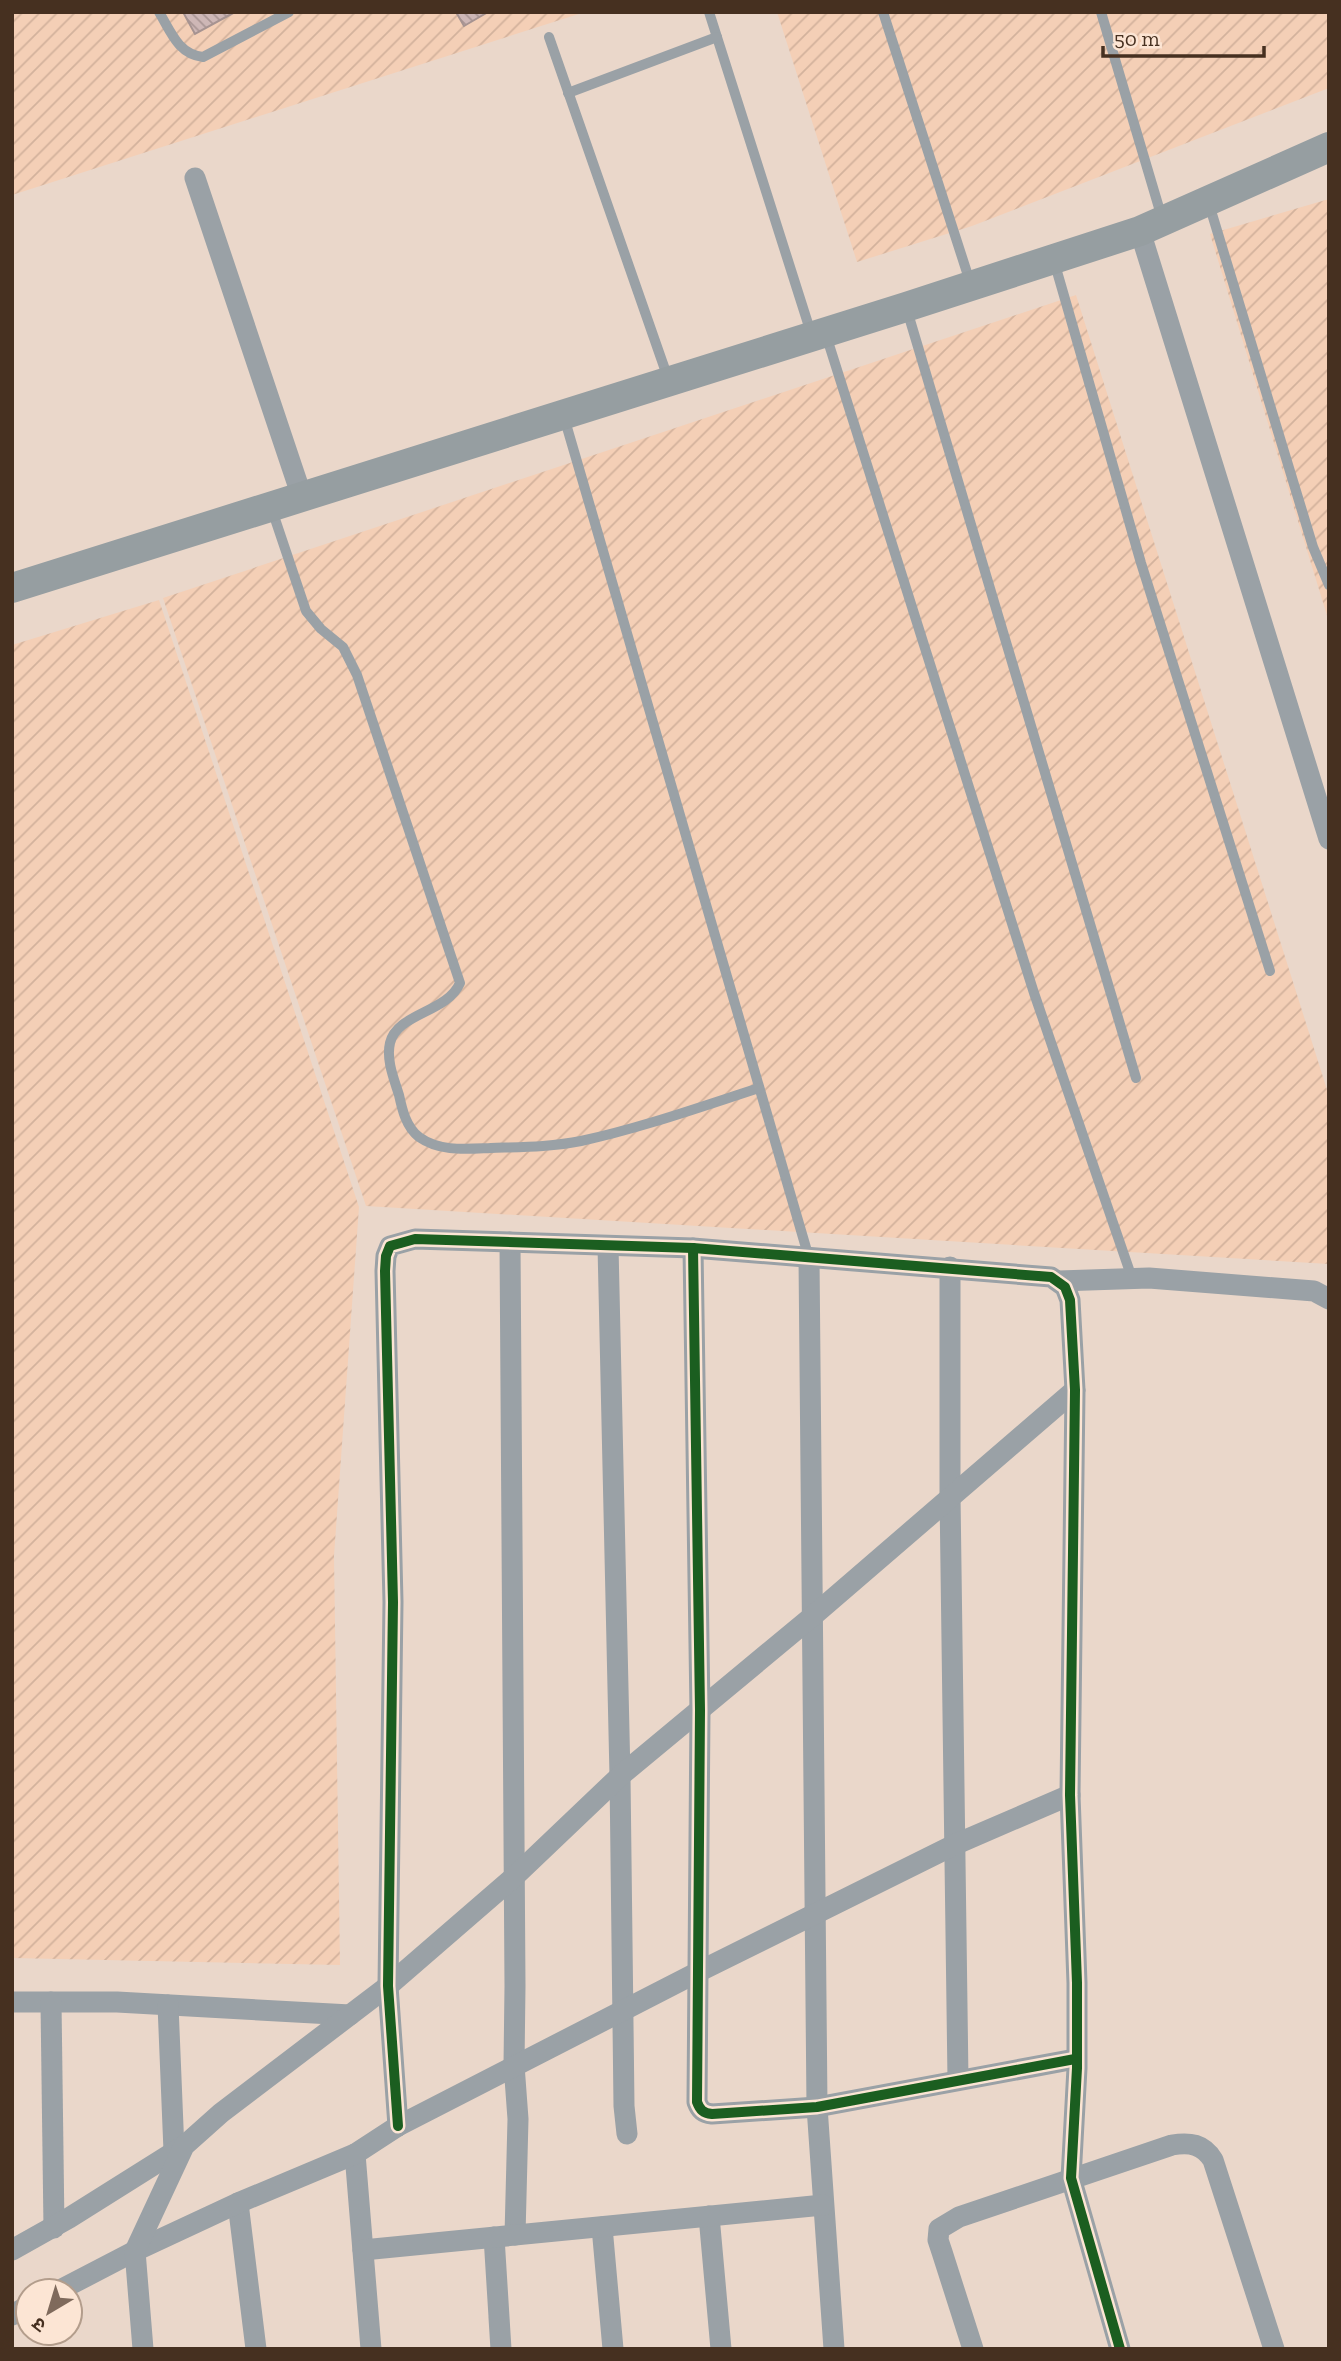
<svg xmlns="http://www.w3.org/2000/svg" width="1341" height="2361" font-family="'Zilla Slab','Noto Sans Devanagari',serif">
<defs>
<pattern id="industrial-furrows" width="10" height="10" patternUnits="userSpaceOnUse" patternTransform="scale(1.75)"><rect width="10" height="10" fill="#f4cfb6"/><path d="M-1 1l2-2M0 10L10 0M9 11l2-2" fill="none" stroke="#d3b29c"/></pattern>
<pattern id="building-back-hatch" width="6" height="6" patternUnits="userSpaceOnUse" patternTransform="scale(1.75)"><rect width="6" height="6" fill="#ceb7b6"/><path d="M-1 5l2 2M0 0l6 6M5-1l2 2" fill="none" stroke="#a99594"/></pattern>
</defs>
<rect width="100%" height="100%" fill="#ead7ca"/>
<g fill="url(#industrial-furrows)">
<polygon points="12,12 585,12 12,195"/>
<polygon points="777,12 1329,12 1329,88 972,226 857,262"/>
<polygon points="1329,199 1329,622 1210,234"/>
<polygon points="1076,295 1329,1096 1329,1264 366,1206 163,598"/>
<polygon points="159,600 359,1207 334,1556 340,1965 12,1958 12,645"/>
</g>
<g fill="url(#building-back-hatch)" stroke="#a69391" stroke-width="2">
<polygon points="183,12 235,12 195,34"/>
<polygon points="456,12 488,12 464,26"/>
</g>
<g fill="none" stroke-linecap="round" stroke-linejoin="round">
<g stroke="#9aa1a6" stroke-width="10">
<path d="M159,12C171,32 178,54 203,57L289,12"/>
<polyline points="709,12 811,333"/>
<polyline points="883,12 971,285"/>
<polyline points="1101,12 1162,218"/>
<polyline points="549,37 669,381"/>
<polyline points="568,93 717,37"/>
<polyline points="1209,204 1313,547 1329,585"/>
<polyline points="1054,261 1141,563 1270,971"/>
<polyline points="907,310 1136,1078"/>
<polyline points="826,335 1034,993 1132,1278"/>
<polyline points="564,417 809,1258"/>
<path d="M271,507L306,611L321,629L343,647L357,675L460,983C447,1013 397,1013 390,1043C386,1060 394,1079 399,1095C402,1109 406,1127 419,1137C440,1152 466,1149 491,1148C520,1147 552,1147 581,1141C641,1128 700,1107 759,1088"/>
</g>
<g stroke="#9aa1a6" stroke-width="21">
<polyline points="195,178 302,497"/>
<polyline points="1140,231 1329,839"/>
<polyline points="510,1242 515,1986 514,2065 518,2119 515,2235"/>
<polyline points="608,1246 620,1776 624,2106 627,2134"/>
<path d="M693,1248L700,1710L697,2102C700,2110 703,2113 712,2114L817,2107L1075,2059"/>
<polyline points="809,1258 817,2107 834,2349"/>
<polyline points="950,1267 950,1495 958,2080"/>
<polyline points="1059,1281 1149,1278 1314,1291 1329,1299"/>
<polyline points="12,2002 117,2002 350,2015"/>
<polyline points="51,2002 54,2228"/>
<polyline points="168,2005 174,2151"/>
<polyline points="398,2126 388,1986 393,1602 385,1271 386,1256 390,1246 415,1239 693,1248 1051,1277 1065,1287 1070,1300 1075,1390 1070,1795 1077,1983 1077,2068 1071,2178 1120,2349"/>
<polyline points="355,2154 371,2349"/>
<polyline points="238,2203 256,2349"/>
<polyline points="709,2216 721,2349"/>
<polyline points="602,2227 613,2349"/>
<polyline points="494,2237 501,2349"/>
<polyline points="12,2250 69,2218 182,2147"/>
<polyline points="363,2250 823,2205"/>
<polyline points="58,2291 135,2251 238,2203 355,2154 398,2126 698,1972 954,1845 1070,1795"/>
<polyline points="12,2315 28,2306"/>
<polyline points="143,2349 135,2251 184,2146 221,2113 388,1986 514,1877 620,1776 814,1615 1075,1390"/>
<path d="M973,2349L942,2252L938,2240L939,2229L959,2217L1172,2145C1190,2142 1203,2144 1213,2160L1274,2349"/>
</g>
<polyline stroke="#969ea1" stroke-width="30" points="12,588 906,307 1140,231 1329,147"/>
<g stroke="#fce5d4" stroke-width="15">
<g id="cycleway">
<path d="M693,1248L700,1710L697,2102C700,2110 703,2113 712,2114L817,2107L1075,2059"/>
<polyline points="398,2126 388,1986 393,1602 385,1271 386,1256 390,1246 415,1239 693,1248 1051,1277 1065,1287 1070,1300 1075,1390 1070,1795 1077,1983 1077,2068 1071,2178 1120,2349"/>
</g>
</g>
<use href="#cycleway" stroke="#1b5e20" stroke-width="10"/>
</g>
<rect width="1341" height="2361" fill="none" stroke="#463020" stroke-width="28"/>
<g transform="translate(49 2312) rotate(218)"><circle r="33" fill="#fce5d4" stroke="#b39d8c" stroke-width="2"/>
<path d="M0-5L12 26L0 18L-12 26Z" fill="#7f6a5c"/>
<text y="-10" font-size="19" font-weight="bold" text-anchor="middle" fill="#463020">उ</text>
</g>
<path d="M1103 46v10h161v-10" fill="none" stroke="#463020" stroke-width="3.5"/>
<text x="1114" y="46" font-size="21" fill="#463020" stroke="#fce5d4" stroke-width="5" paint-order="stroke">50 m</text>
</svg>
